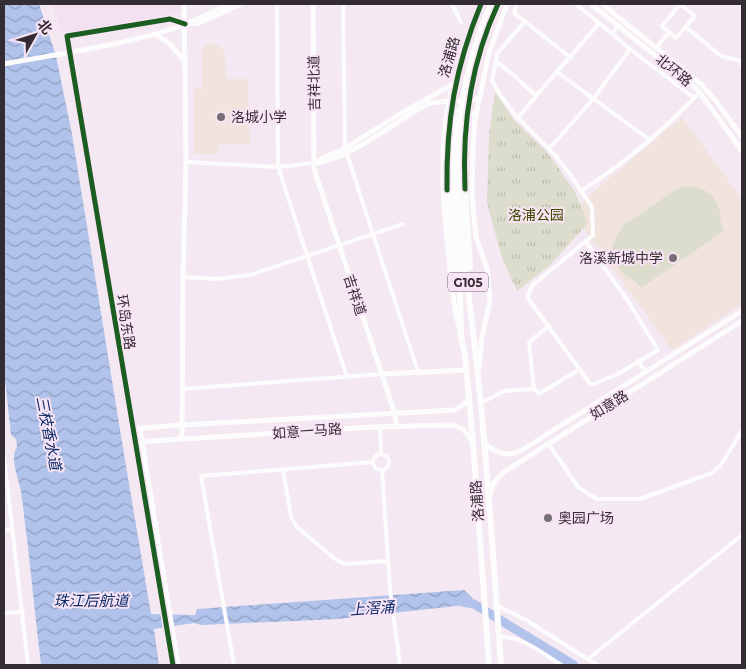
<svg xmlns="http://www.w3.org/2000/svg" width="746" height="669" font-family="Montserrat,'Noto Sans SC',sans-serif">
<defs>
<pattern id="park-tufts" width="24" height="20" patternUnits="userSpaceOnUse" patternTransform="scale(1.25)"><rect width="24" height="20" fill="#ddddcd"/><path d="M3 7l-1-3M5 7V3M7 7l1-3M15 17l-1-3M17 17v-4M19 17l1-3" fill="none" stroke="#bebeb0"/></pattern>
<pattern id="water-waves" width="16" height="10" patternUnits="userSpaceOnUse" patternTransform="scale(1.25)"><rect width="16" height="10" fill="#b1c3eb"/><path d="M0 5q4-4 8 0t8 0" fill="none" stroke="#919fbf"/></pattern>
</defs>
<rect width="100%" height="100%" fill="#f4e9f2"/>
<polygon fill="#f3e0f1" points="52,4 180,4 181,10 176,14 62,34"/>
<g fill="#f1e4de">
<polygon points="214,43 223,49 225,53 226,79 248,79 250,144 219,144 218,154 194,154 194,89 202,89 202,53 204,47 208,44"/>
<polygon points="682,117 742,199 742,304 672,350 571,211"/>
</g>
<path fill="#ddddcd" d="M689,186C705,188 716,195 720,212C722,221 718,222 725,230L641,288L635,281L626,276L615,264L611,251L616,237L623,226L678,188Z"/>
<polygon fill="url(#park-tufts)" points="495,92 514,120 547,152 575,192 588,223 550,265 517,291 502,258 487,203 489,135"/>
<path fill="url(#water-waves)" d="M4,4H39L56,56L72,134L122,442L151,614L195,615L197,609L464,590L472,597L474,604L338,619L201,625L194,623L154,629L159,665H41C34,608 29,549 21,492C19,479 9,458 17,447L16,439L11,435L4,371Z"/>
<g fill="none" stroke-linecap="round" stroke-linejoin="round">
<polyline stroke="#b1c3eb" stroke-width="9" points="462,602 474,604 574,665"/>
<g stroke="#fdfcfd" stroke-width="4">
<polyline points="277,4 278,167 347,377"/>
<polyline points="343,4 345,148 418,372"/>
<polyline points="452,4 461,22"/>
<polyline points="517,4 514,13 571,58"/>
<polyline points="576,4 612,34 618,25"/>
<polygon points="680,4 695,16 676,38 662,26"/>
<path d="M525,21L497,54L492,81L500,95L518,118C544,85 573,55 599,23"/>
<polyline points="686,27 721,56 741,61 742,67"/>
<polyline points="656,48 669,32"/>
<polyline points="630,49 693,97 692,100"/>
<polyline points="496,61 517,78 536,96"/>
<polyline points="557,72 650,140"/>
<polyline points="518,118 554,154 570,174 592,207 593,235 532,286 527,297 591,385 618,374 658,350 628,301 586,242"/>
<polyline points="549,149 594,98 630,49 612,34"/>
<polyline points="186,162 278,167 313,163"/>
<path d="M581,191C625,163 664,130 700,92"/>
<polyline points="183,277 216,279 250,275 403,224"/>
<polyline points="549,326 529,342 534,389 539,394 580,369"/>
<polyline points="638,361 645,371"/>
<polyline points="182,389 382,374"/>
<polyline points="481,403 504,391 534,389"/>
<polyline points="380,427 381,453"/>
<polyline points="132,429 67,36 170,19 185,24"/>
<polyline points="548,443 578,487 597,499 640,499 712,473 720,466 742,431"/>
<circle cx="381" cy="462" r="8"/>
<polyline points="4,457 28,665"/>
<polyline points="283,469 291,517 297,527 335,559 345,564 388,561"/>
<polyline points="382,470 390,589 400,665"/>
<polyline points="4,530 13,529"/>
<polyline points="496,605 526,620 597,665"/>
<polyline points="4,613 23,612"/>
<path d="M499,637C521,636 543,653 561,665"/>
<polyline points="588,659 742,535"/>
<polyline points="234,665 201,476 373,462"/>
</g>
<g stroke="#fdfcfd" stroke-width="5">
<polyline points="313,4 314,169 395,414 396,427"/>
<polyline points="591,4 698,90 742,151"/>
<polyline points="602,4 701,84 716,101 742,137"/>
<polyline points="188,24 199,23 241,4"/>
<polyline points="155,34 170,44 185,61"/>
<path d="M4,64C64,53 126,45 184,25C199,19 214,11 229,4"/>
<path d="M451,92C438,145 443,205 449,259C451,282 453,305 459,327"/>
<path d="M449,115C456,109 465,111 474,114L475,119"/>
<polyline points="314,162 342,150 400,114 453,84"/>
<path d="M313,163C345,163 398,119 428,104C445,99 462,103 480,98"/>
<polyline points="479,368 482,337 490,301 487,269 476,237 472,197 473,145 475,119 489,53 507,4"/>
<polyline points="382,374 466,370"/>
<polyline points="140,429 178,665"/>
<polyline points="182,439 183,277 186,162 184,4"/>
<polyline points="135,442 374,427 452,425 463,429 472,441"/>
<path d="M484,443C496,453 507,458 522,450L742,311"/>
<polyline points="490,495 493,484 504,472 742,321"/>
<polyline points="173,665 132,429 181,425 455,410 464,404 469,398"/>
</g>
<g stroke="#fdfcfd" stroke-width="6">
<path d="M491,4C469,54 458,110 458,165C459,236 471,306 478,376C488,472 494,569 501,665"/>
<polyline points="457,118 453,166 455,214 459,258 461,337 465,355 473,441 489,665"/>
<path d="M470,267C468,227 463,185 464,145C466,96 478,48 498,4"/>
<path d="M455,271C453,245 449,218 448,191C443,127 456,63 481,4"/>
</g>
<g stroke="#f9e4f6" stroke-width="8">
<g id="cycleway">
<path d="M465,189C462,125 471,62 498,4"/>
<path d="M447,190C446,122 455,67 481,4"/>
<polyline points="173,665 67,36 170,19 185,24"/>
</g>
</g>
<use href="#cycleway" stroke="#1b5e20" stroke-width="5"/>
</g>
<g fill="#776e76" stroke="#f9e4f6" stroke-width="2">
<circle cx="221" cy="117" r="5"/>
<circle cx="673" cy="258" r="5"/>
<circle cx="548" cy="518" r="5"/>
</g>
<g text-anchor="middle" dominant-baseline="central" stroke-width="4" stroke-linejoin="round" paint-order="stroke">
<rect fill="#f9e4f6" stroke="#6f636e" stroke-width="1" x="448" y="272.5" width="40" height="19" rx="4"/>
<g font-size="12" font-weight="bold" fill="#342c33">
<text x="468" y="282">G105</text>
</g>
<g font-size="14" fill="#342c33" stroke="#f9e4f6">
<text transform="translate(449 57) rotate(-74)">洛浦路</text>
<text transform="translate(674 70) rotate(39)">北环路</text>
<text transform="translate(314 83) rotate(-91)">吉祥北道</text>
<text transform="translate(355 295) rotate(72)">吉祥道</text>
<text transform="translate(126 322) rotate(81)">环岛东路</text>
<text transform="translate(609 405) rotate(-32)">如意路</text>
<text transform="translate(307 431) rotate(-4)">如意一马路</text>
<text transform="translate(477 501) rotate(-94)">洛浦路</text>
</g>
<g font-size="14" fill="#342c33" stroke="#f9e4f6" text-anchor="start">
<text x="231" y="117">洛城小学</text>
<text x="663" y="258" text-anchor="end">洛溪新城中学</text>
<text x="558" y="518">奥园广场</text>
</g>
<g font-size="14" fill="#404a00" stroke="#f9e4f6">
<text x="536" y="215">洛浦公园</text>
</g>
<g font-size="15" font-style="italic" fill="#0a2c69" stroke="#f9e4f6">
<text transform="translate(49 433) rotate(79)">三枝香水道</text>
<text x="91" y="600">珠江后航道</text>
<text transform="translate(372 608) rotate(-4)">上滘涌</text>
</g>
</g>
<rect width="746" height="669" fill="none" stroke="#342c33" stroke-width="10"/>
<g transform="translate(35 35) rotate(51)" stroke="#f9e4f6" stroke-width="4" paint-order="stroke">
<path d="M0-4L9 19L0 12L-9 19Z" fill="#342c33"/>
<text y="-8" font-size="14" font-weight="bold" text-anchor="middle" fill="#342c33">北</text>
</g>
</svg>
